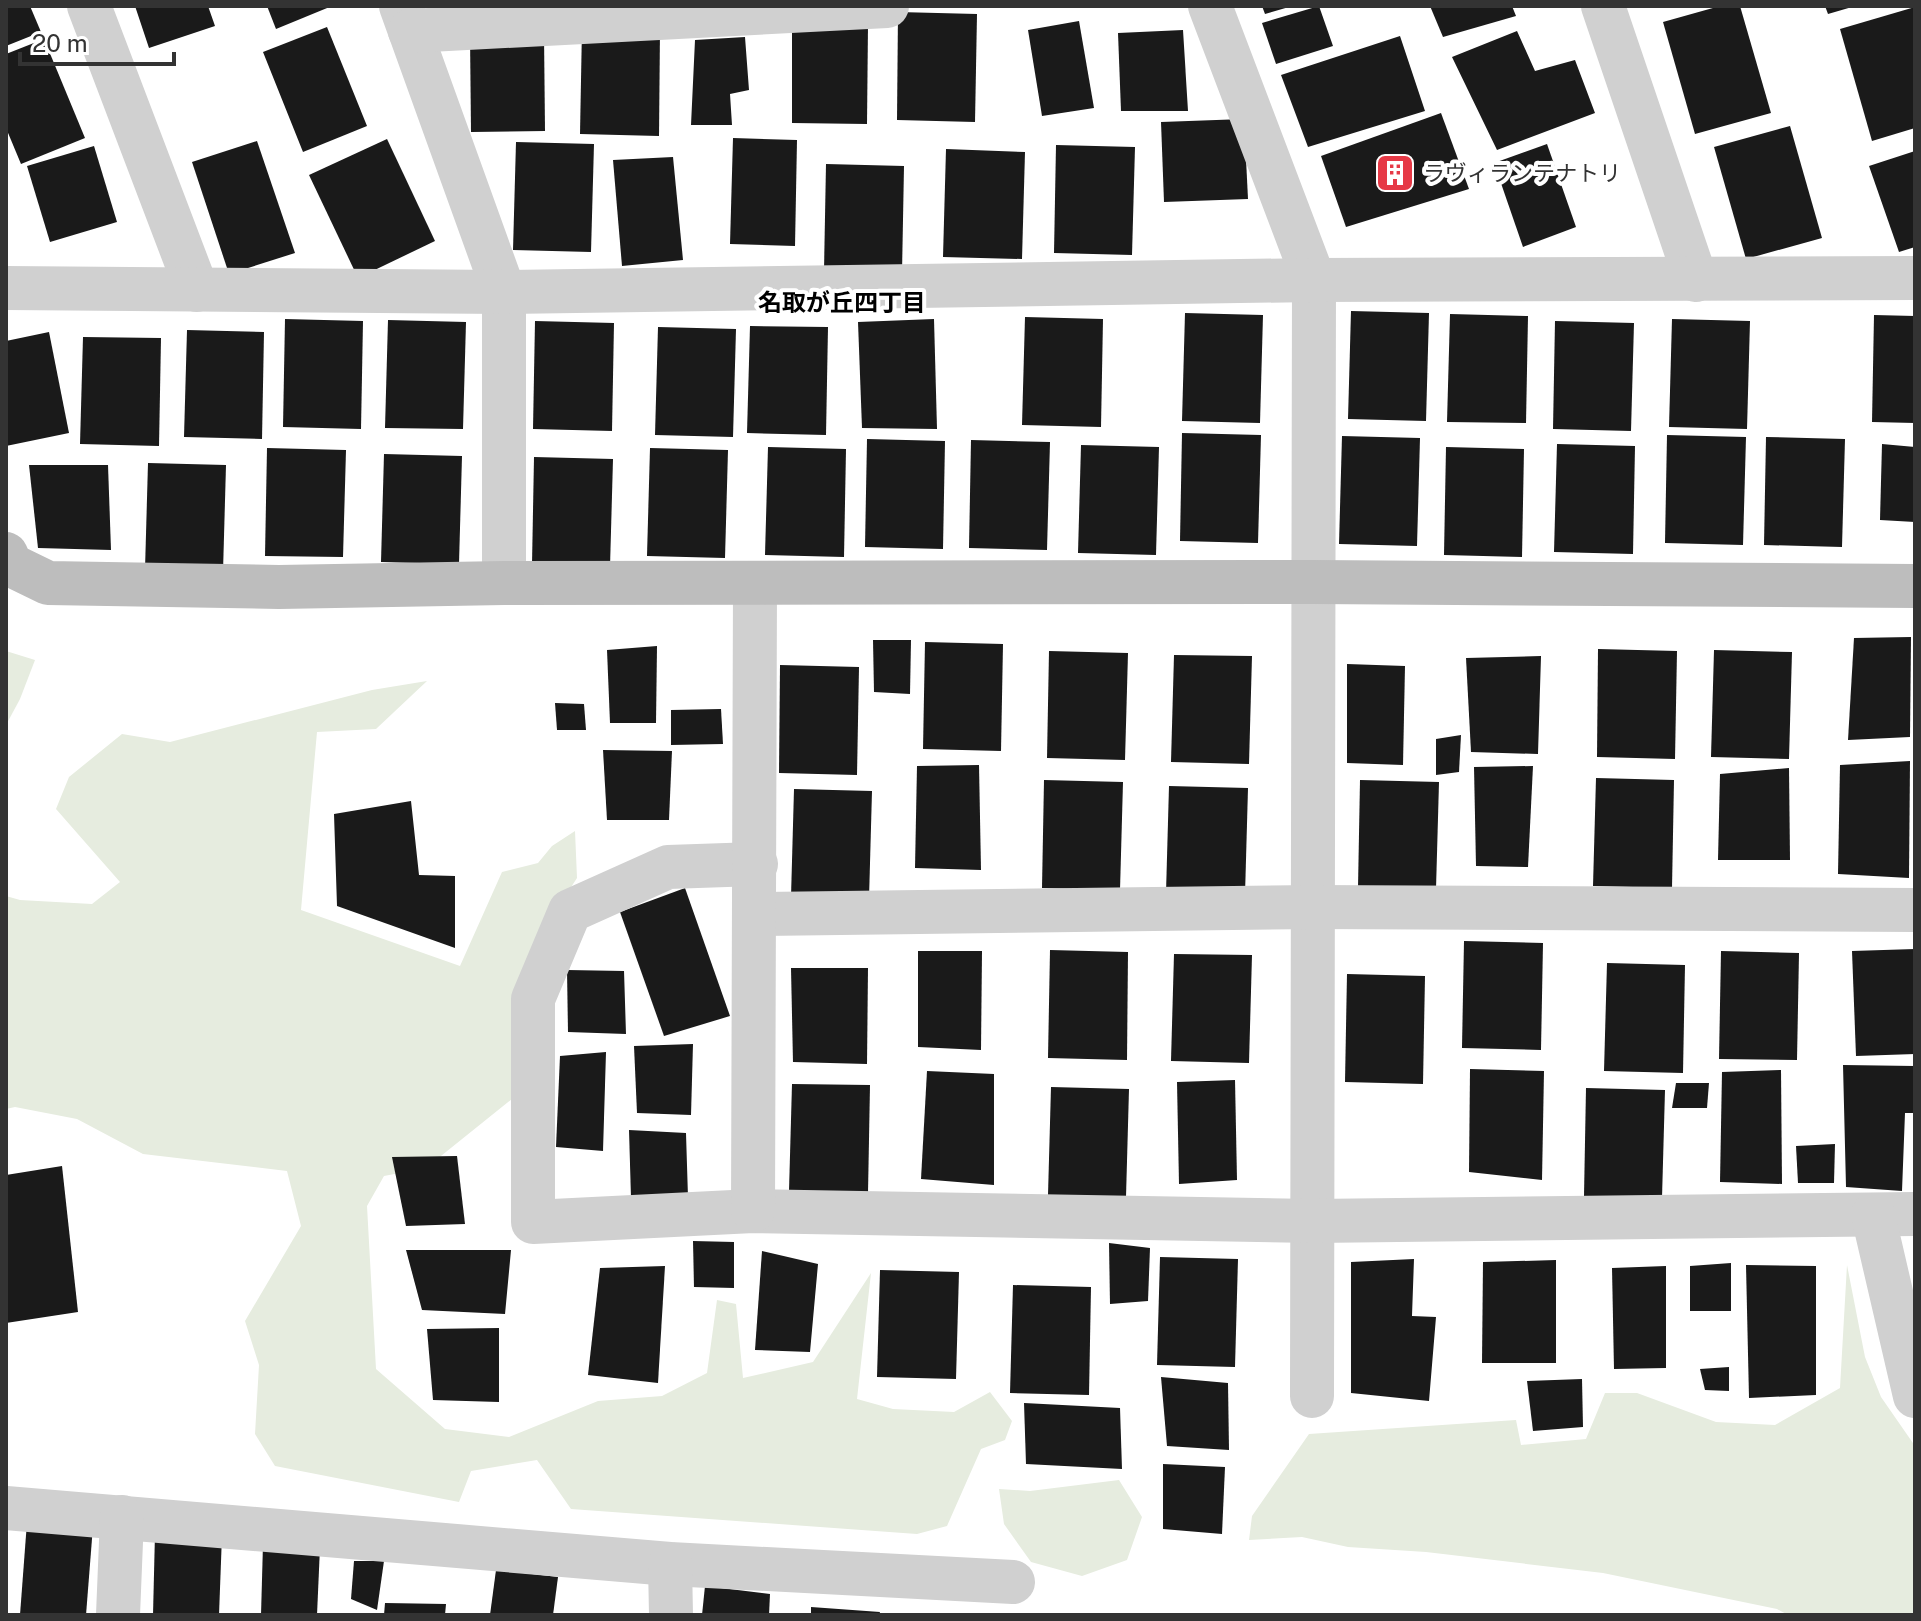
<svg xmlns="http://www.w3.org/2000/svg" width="1921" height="1621" font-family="'Public Sans','Noto Sans JP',sans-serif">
<rect width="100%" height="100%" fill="#fff"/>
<g fill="#e6ecdf">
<polygon points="6,651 35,660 20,699 6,725"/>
<polygon points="427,681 376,729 317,732 301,910 460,966 502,872 538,863 552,846 575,831 577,878 536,941 517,1095 426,1168 384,1176 367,1206 376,1369 445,1429 509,1437 598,1401 662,1396 707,1373 717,1300 736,1304 743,1378 813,1362 871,1273 857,1399 893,1409 954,1412 990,1392 1012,1421 1005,1440 981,1449 947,1526 917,1534 571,1509 537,1460 471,1471 459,1502 275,1466 255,1434 259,1365 245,1321 301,1226 287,1171 143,1154 77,1119 15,1107 6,1109 6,896 20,900 92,904 120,882 56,809 69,777 122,734 170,742 372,690"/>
<polygon points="1847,1265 1865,1357 1881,1397 1915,1446 1915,1615 1788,1615 1777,1609 1603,1573 1426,1552 1348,1547 1302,1537 1249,1540 1252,1516 1309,1434 1516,1420 1521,1445 1586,1439 1605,1393 1637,1393 1716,1422 1775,1425 1840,1388"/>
<polygon points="1119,1480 1142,1517 1127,1560 1082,1576 1031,1562 1004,1524 999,1489 1030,1491"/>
</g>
<g fill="#1a1a1a">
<polygon points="6,6 30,6 41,32 6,46"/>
<polygon points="135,6 208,6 215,26 149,48"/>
<polygon points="267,6 332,6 276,29"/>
<polygon points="1262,6 1289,6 1289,7 1265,14"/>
<polygon points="1319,6 1333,46 1276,64 1262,23"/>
<polygon points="1430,6 1512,6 1516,16 1443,37"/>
<polygon points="1720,6 1740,6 1771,113 1695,134 1663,22"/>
<polygon points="1825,6 1852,6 1852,7 1828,14"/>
<polygon points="1915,7 1915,128 1872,141 1840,29"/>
<polygon points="898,12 977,14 975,122 897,120"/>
<polygon points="1079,21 1094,108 1042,116 1028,30"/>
<polygon points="792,23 868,24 867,124 792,123"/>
<polygon points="327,27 367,126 303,152 263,52"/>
<polygon points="582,27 660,29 659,136 580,134"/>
<polygon points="1183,30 1188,111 1121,111 1118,33"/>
<polygon points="1517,31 1535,71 1575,60 1595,113 1497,150 1452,57"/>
<polygon points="544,34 545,131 471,132 470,35"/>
<polygon points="1400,36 1425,111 1308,147 1281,75"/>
<polygon points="745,37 749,90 730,94 732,125 691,125 695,40"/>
<polygon points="44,39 85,138 21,164 6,128 6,54"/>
<polygon points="1441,113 1469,189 1346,227 1321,156"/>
<polygon points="1244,119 1248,199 1164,202 1161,122"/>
<polygon points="1790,126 1822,238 1746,259 1714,147"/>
<polygon points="733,138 797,140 795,246 730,244"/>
<polygon points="387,139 435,241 358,278 309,175"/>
<polygon points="257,141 295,253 229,274 192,162"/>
<polygon points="516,142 594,144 591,252 513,250"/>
<polygon points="1547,144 1576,227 1523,247 1494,163"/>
<polygon points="1056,145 1135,147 1132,255 1054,253"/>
<polygon points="94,146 117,222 50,242 27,166"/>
<polygon points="946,149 1025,152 1022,259 943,257"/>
<polygon points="1915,151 1915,247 1899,252 1869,166"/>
<polygon points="673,157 683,260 622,266 613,160"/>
<polygon points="826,164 904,166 902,273 824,271"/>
<polygon points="1351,311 1429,313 1426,421 1348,419"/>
<polygon points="1185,313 1263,315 1260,423 1182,421"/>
<polygon points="1450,314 1528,316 1526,423 1447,422"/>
<polygon points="1874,315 1915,316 1915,423 1872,422"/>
<polygon points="1025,317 1103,319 1101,427 1022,425"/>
<polygon points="285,319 363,321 361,429 283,427"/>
<polygon points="934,319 937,429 862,428 858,322"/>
<polygon points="1672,319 1750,321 1747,429 1669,427"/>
<polygon points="388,320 466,322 463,429 385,428"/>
<polygon points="535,321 614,323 612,431 533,429"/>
<polygon points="1555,321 1634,323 1631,431 1553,429"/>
<polygon points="750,326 828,327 826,435 747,433"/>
<polygon points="658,327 736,329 733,437 655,435"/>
<polygon points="187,330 264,332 262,439 184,437"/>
<polygon points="49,332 69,433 6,446 6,341"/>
<polygon points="83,337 161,338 159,446 80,444"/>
<polygon points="1182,433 1261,435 1258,543 1180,541"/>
<polygon points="1667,435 1746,437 1743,545 1665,543"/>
<polygon points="1342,436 1420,438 1417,546 1339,544"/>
<polygon points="1766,437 1845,439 1842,547 1764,545"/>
<polygon points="867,439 945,441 943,549 865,547"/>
<polygon points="971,440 1050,442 1047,550 969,548"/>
<polygon points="1557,444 1635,446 1633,554 1554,552"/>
<polygon points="1882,444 1915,447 1915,522 1880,520"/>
<polygon points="1081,445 1159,447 1156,555 1078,553"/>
<polygon points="768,447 846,449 844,557 765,555"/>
<polygon points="1446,447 1524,449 1522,557 1444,555"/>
<polygon points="267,448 346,450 343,557 265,556"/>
<polygon points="650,448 728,450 725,558 647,556"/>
<polygon points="384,454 462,456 459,564 381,562"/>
<polygon points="534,457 613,459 610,567 532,565"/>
<polygon points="148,463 226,465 223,572 145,570"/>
<polygon points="29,465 108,465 111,550 38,548"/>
<polygon points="1911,637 1910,737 1848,740 1854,638"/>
<polygon points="873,640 911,640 910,694 874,692"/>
<polygon points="925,642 1003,644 1001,751 923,749"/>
<polygon points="657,646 656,723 610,723 607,650"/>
<polygon points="1598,649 1677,651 1675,759 1597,757"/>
<polygon points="1714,650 1792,652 1789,759 1711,757"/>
<polygon points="1049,651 1128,653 1125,760 1047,758"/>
<polygon points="1174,655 1252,656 1249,764 1171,762"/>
<polygon points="1541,656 1538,754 1471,752 1466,658"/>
<polygon points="1347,664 1405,666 1403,765 1347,763"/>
<polygon points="780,665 859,667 857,775 779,773"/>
<polygon points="555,703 584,704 586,730 557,730"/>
<polygon points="721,709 723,744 671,745 671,710"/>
<polygon points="1461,735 1459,772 1436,775 1436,739"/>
<polygon points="603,750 672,751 669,820 607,820"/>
<polygon points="1910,761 1909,878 1838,874 1840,765"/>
<polygon points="979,765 981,870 915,868 917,766"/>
<polygon points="1533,766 1528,867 1476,866 1474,767"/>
<polygon points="1789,768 1790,860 1718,860 1720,774"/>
<polygon points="1596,778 1674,780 1672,888 1593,886"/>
<polygon points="1044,780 1123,782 1120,890 1042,888"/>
<polygon points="1360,780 1439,782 1436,889 1358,888"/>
<polygon points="1169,786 1248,788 1245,895 1166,893"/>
<polygon points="794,789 872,791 869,899 791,897"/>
<polygon points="411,801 419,875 455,876 455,948 337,906 334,814"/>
<polygon points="685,888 730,1016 664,1036 620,912"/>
<polygon points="1464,941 1543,943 1541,1050 1462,1048"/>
<polygon points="1915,949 1915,1054 1856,1056 1852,951"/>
<polygon points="1050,950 1128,952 1127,1060 1048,1058"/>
<polygon points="918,951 982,951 981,1050 918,1047"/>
<polygon points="1721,951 1799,953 1797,1060 1719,1059"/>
<polygon points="1174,954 1252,955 1249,1063 1171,1061"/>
<polygon points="1607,963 1685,965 1683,1073 1604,1071"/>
<polygon points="791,968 868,968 867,1064 793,1062"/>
<polygon points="567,970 624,971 626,1034 568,1032"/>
<polygon points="1347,974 1425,976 1423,1084 1345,1082"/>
<polygon points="693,1044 691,1115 637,1113 634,1046"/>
<polygon points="606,1052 603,1151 556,1147 560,1056"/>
<polygon points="1843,1065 1915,1066 1915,1113 1905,1113 1902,1191 1846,1187"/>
<polygon points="1470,1069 1544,1071 1542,1180 1469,1172"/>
<polygon points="1781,1070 1782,1184 1720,1182 1722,1072"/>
<polygon points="927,1071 994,1074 994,1185 921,1179"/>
<polygon points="1235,1080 1237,1180 1179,1184 1177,1082"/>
<polygon points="1676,1083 1709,1083 1707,1108 1672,1108"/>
<polygon points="792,1084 870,1085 868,1193 789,1191"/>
<polygon points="1051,1087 1129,1089 1126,1197 1048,1195"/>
<polygon points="1586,1088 1665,1090 1662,1198 1584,1196"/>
<polygon points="629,1130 686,1133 688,1198 631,1198"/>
<polygon points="1835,1144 1834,1183 1798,1183 1796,1146"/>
<polygon points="457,1156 465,1224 406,1226 392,1157"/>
<polygon points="62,1166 78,1312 6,1323 6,1175"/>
<polygon points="693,1241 734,1242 734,1288 694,1287"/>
<polygon points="1109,1243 1150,1248 1148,1301 1110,1304"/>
<polygon points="406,1250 511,1250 505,1314 422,1310"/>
<polygon points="762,1251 818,1264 810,1352 755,1350"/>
<polygon points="1160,1257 1238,1259 1235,1367 1157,1365"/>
<polygon points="1414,1259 1412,1316 1436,1317 1429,1401 1351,1393 1351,1262"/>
<polygon points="1556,1260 1556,1363 1482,1363 1483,1262"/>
<polygon points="1731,1263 1731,1311 1690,1311 1690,1266"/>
<polygon points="1746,1265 1816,1266 1816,1395 1749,1398"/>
<polygon points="665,1266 658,1383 588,1375 600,1268"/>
<polygon points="1666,1266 1666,1368 1614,1369 1612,1268"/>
<polygon points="880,1270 959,1272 956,1379 877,1377"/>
<polygon points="1013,1285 1091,1287 1089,1395 1010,1393"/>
<polygon points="499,1328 499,1402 433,1400 427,1329"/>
<polygon points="1729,1367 1729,1391 1705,1390 1700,1369"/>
<polygon points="1161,1377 1228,1383 1229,1450 1167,1446"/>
<polygon points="1582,1379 1583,1427 1533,1431 1527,1381"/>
<polygon points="1024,1403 1120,1408 1122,1469 1026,1464"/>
<polygon points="1163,1464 1225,1467 1222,1534 1163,1529"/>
<polygon points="27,1522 93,1526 86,1615 20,1615"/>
<polygon points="155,1533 222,1535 219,1615 153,1615"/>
<polygon points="263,1544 320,1547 317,1615 261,1615"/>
<polygon points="354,1561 384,1561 377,1610 351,1599"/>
<polygon points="496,1570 558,1577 553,1615 490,1615"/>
<polygon points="705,1586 770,1594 769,1615 702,1615"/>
<polygon points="385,1603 446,1604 445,1615 384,1615"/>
<polygon points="811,1607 880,1612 879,1615 811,1615"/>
</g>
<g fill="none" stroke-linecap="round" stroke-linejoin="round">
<g stroke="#d0d0d0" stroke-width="44">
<polyline points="89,6 197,290"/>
<polyline points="401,6 504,292 504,583"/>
<polyline points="1210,6 1314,280 1312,1396"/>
<polyline points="1603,6 1696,280"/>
<polyline points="410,31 887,6"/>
<polyline points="6,288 504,292 1314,280 1915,278"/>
<polyline points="756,864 668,867 570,911 533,999 533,1222 753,1211 1313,1221 1915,1214"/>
<polyline points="756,914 1314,907 1915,910"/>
<polyline points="753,1211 755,585"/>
<polyline points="1873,1215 1915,1396"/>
<polyline points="6,1508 670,1564 1013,1582"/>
<polyline points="670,1564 671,1615"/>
<polyline points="118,1615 122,1517"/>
</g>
<polyline stroke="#bdbdbd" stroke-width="44" points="6,554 11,565 48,583 279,587 504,583 1314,582 1915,586"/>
</g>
<defs>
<g id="building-square" transform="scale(2)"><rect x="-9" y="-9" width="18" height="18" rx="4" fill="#e63946" stroke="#fff"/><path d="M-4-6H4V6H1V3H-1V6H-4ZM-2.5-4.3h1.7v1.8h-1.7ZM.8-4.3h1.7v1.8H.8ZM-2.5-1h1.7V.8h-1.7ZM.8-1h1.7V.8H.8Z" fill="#fff"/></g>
</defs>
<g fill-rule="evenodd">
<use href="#building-square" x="1395" y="173"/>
</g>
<g text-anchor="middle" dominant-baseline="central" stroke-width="8" stroke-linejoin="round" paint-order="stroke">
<g font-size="22" fill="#333" stroke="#fff" text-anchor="start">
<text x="1423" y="173">ラヴィランテナトリ</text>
</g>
<g font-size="24" font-weight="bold" fill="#000" stroke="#fff">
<text x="842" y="302">名取が丘四丁目</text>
</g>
</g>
<rect width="1921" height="1621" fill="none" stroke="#333333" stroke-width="16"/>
<path d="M20 52v12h154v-12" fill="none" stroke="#333333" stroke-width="4"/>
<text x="32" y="52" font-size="24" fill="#333333" stroke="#ffffff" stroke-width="6" paint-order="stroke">20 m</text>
</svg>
